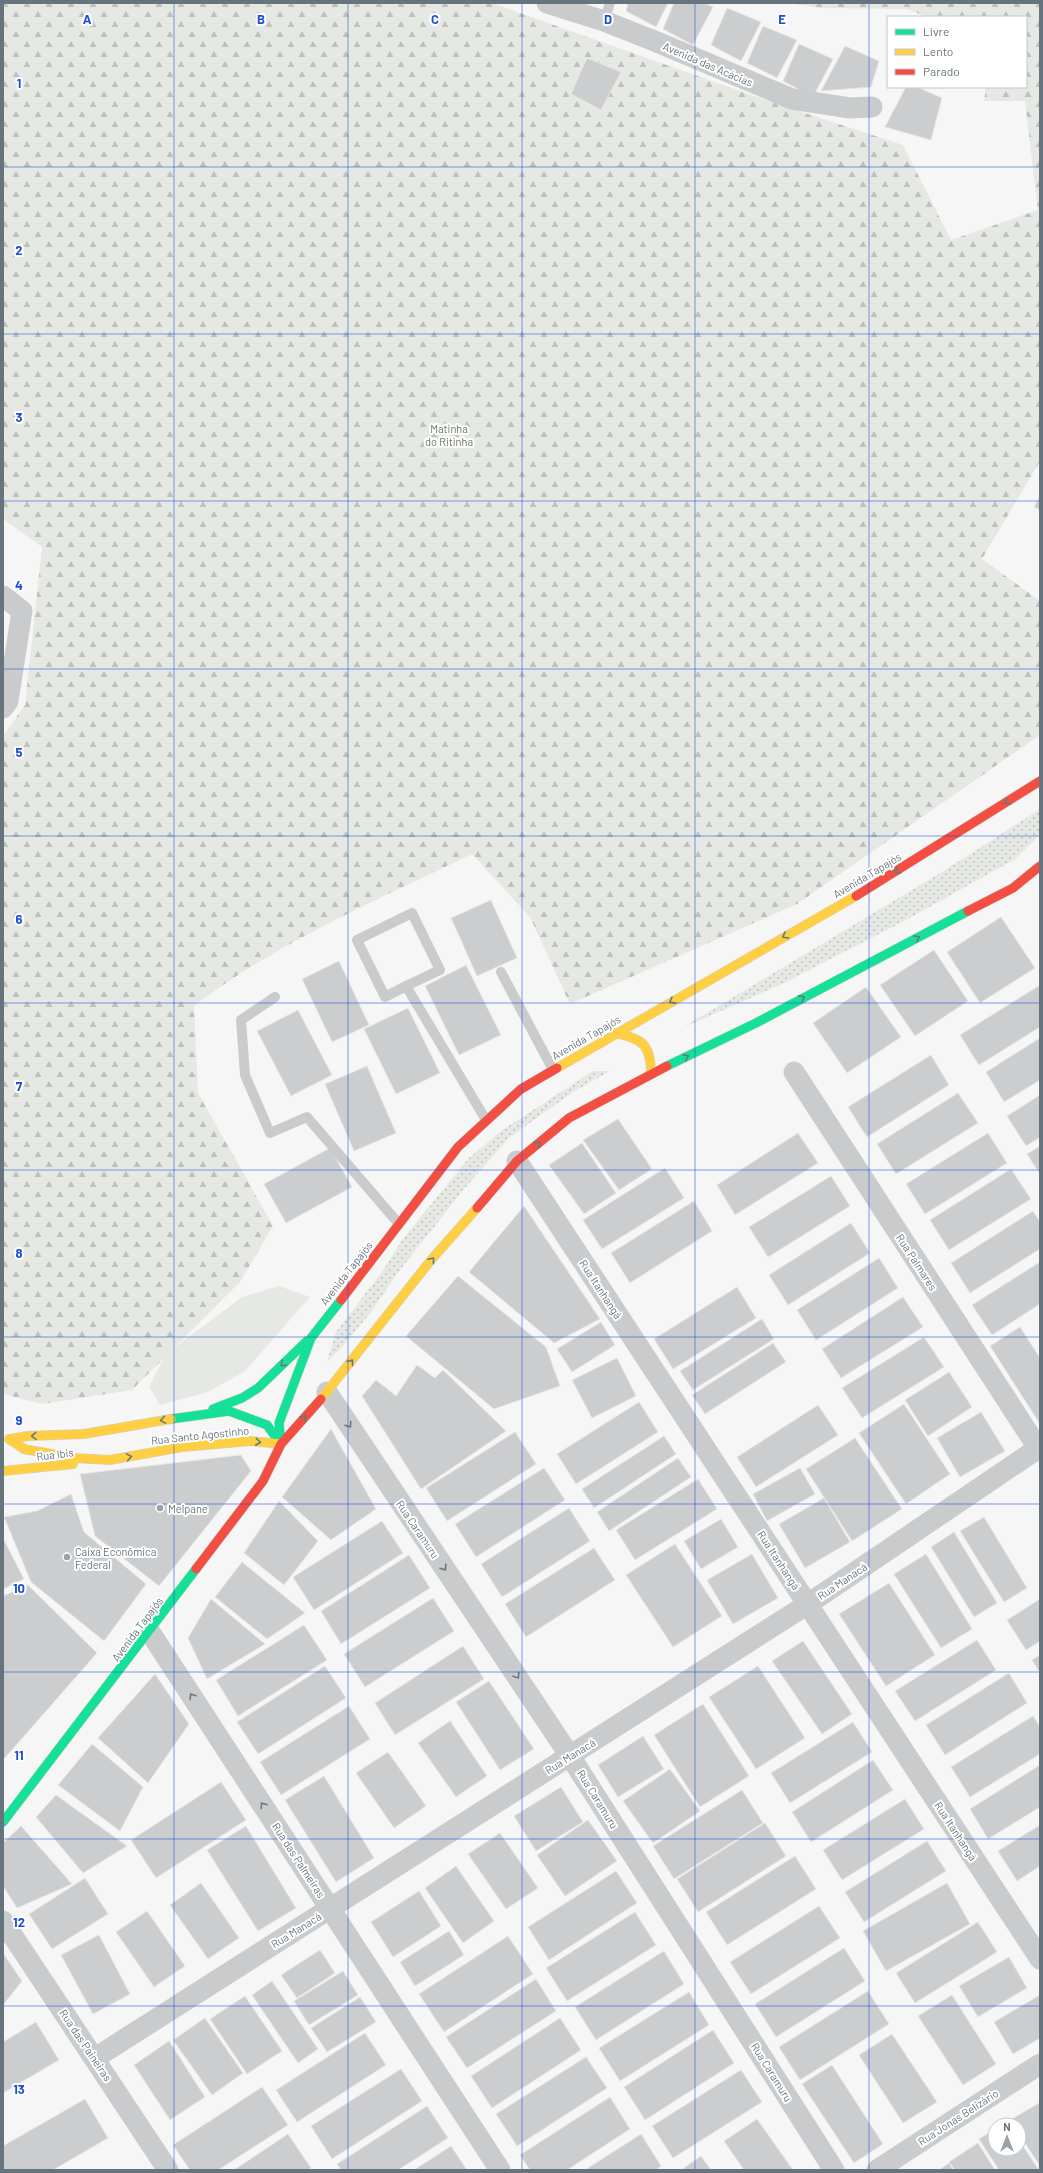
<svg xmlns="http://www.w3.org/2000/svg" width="1043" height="2173" font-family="Barlow,sans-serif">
<defs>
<pattern id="grass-dots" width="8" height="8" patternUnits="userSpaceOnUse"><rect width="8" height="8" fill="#e6e8e4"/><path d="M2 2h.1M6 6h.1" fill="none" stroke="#bec1be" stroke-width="1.8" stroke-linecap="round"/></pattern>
<pattern id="forest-firs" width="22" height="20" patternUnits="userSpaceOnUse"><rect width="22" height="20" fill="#e6e8e4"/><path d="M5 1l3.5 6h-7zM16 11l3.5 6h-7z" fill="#bec1be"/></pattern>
</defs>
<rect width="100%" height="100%" fill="#f6f6f6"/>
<g fill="url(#grass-dots)">
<polygon points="1040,809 1040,835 1015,859 906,920 782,984 682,1028 942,872"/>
<polygon points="593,1071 610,1071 573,1092 510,1137 463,1190 397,1274 371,1312 342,1347 327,1362 336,1332 382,1272 402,1240 468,1159 501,1131"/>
</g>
<path fill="url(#forest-firs)" d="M3,3H492L757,97L903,145L951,240L1038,210L1025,101H984L986,87H1026V17H927L907,9L821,8L790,3H1040V461L982,559L1040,601V735L797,904L570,1004L530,917L472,854C377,900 278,942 194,1006L198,1093L273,1226L240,1282L132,1390L42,1404L3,1394V736L25,705L42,547L3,519Z"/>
<polygon fill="#e6e8e4" points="279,1286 310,1297 245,1371 208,1392 160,1405 149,1387 166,1354 242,1297"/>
<g fill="#cccdce" stroke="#e6e6e6">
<polygon points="628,3 668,3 656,27 626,11"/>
<polygon points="674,3 704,3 713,7 693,45 663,29"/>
<polygon points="727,8 761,22 741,61 711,45"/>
<polygon points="763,26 797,40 777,78 747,63"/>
<polygon points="799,44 833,59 813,97 783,81"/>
<polygon points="845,46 879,61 871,87 821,91"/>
<polygon points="587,58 621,72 601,110 571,94"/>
<polygon points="906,87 917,87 942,98 931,140 885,127"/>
<polygon points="1040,496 1040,510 1034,507"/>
<polygon points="491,900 517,958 477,976 451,918"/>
<polygon points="1001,917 1035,968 980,1003 947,952"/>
<polygon points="934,950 968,1001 915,1036 880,985"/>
<polygon points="339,961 369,1025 332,1042 302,979"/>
<polygon points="466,965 501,1035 459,1055 425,986"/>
<polygon points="1040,985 1040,1027 979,1065 960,1035"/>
<polygon points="866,987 901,1037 847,1073 813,1023"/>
<polygon points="408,1008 440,1073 396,1094 364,1029"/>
<polygon points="298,1010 332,1075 291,1096 257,1031"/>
<polygon points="1040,1038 1040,1080 1004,1102 986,1072"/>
<polygon points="931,1055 949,1085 867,1137 848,1107"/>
<polygon points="367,1066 396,1133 354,1151 325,1084"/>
<polygon points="958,1093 978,1123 896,1174 877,1144"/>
<polygon points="1040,1095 1040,1137 1026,1146 1007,1116"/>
<polygon points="618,1119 652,1169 619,1190 583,1140"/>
<polygon points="798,1133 818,1163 735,1215 717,1185"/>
<polygon points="988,1133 1007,1163 925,1214 906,1184"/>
<polygon points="582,1143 616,1193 584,1214 549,1165"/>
<polygon points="1040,1146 1040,1174 1027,1154"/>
<polygon points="330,1148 352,1187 286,1223 264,1184"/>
<polygon points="665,1168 684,1198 602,1249 583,1220"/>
<polygon points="1011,1169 1031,1199 949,1250 930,1220"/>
<polygon points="831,1176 850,1206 768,1257 749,1227"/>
<polygon points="694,1201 712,1231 630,1283 611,1253"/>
<polygon points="524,1206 600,1319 554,1343 469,1272"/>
<polygon points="1033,1211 1040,1222 1040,1249 970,1293 951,1263"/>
<polygon points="851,1223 870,1253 788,1305 769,1275"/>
<polygon points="879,1258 898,1288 816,1340 797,1310"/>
<polygon points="1040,1262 1040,1304 992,1335 972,1305"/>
<polygon points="458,1276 546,1347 560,1386 494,1409 406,1336"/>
<polygon points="737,1287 756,1318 673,1369 654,1339"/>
<polygon points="903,1297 923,1327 841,1378 822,1349"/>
<polygon points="762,1319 774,1339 693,1390 680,1371"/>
<polygon points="601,1322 615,1345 572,1372 557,1349"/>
<polygon points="1020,1327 1040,1358 1040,1424 990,1346"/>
<polygon points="924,1337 944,1367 862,1418 842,1388"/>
<polygon points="773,1343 786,1362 705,1414 692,1395"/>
<polygon points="617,1358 636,1396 592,1418 572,1380"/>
<polygon points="417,1365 435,1378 443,1370 506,1431 421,1489 362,1396 376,1380 396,1396"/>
<polygon points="949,1372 972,1407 928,1436 905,1400"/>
<polygon points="639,1402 658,1432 576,1484 557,1454"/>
<polygon points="904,1404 950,1474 906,1504 859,1433"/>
<polygon points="818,1405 838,1435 756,1487 737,1457"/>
<polygon points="981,1412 1005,1451 960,1477 937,1438"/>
<polygon points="331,1429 376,1509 331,1540 282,1497"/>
<polygon points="515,1432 536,1464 447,1521 426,1488"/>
<polygon points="664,1436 676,1454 594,1508 582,1489"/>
<polygon points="855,1438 902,1509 852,1541 806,1469"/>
<polygon points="241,1455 251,1471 159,1586 95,1536 80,1474"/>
<polygon points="678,1458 691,1477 609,1531 597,1512"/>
<polygon points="544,1468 565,1500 476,1557 455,1524"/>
<polygon points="800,1468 815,1494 767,1521 753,1494"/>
<polygon points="698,1479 717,1509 635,1560 616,1530"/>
<polygon points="71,1494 84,1532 146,1584 104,1641 31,1582 4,1517 37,1511"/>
<polygon points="824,1498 850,1542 805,1568 779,1524"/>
<polygon points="279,1501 318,1541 284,1585 244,1553"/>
<polygon points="569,1508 590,1541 502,1597 481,1564"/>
<polygon points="984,1517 1027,1588 1004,1602 960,1531"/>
<polygon points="721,1519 738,1547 701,1569 684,1541"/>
<polygon points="382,1521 403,1553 314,1610 293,1577"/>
<polygon points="954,1532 997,1603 974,1617 931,1547"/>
<polygon points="3,1538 24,1579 3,1589"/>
<polygon points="675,1544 722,1616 673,1647 626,1575"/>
<polygon points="594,1548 615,1580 526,1637 505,1604"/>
<polygon points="752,1554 778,1598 733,1624 707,1580"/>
<polygon points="926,1554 972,1629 941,1648 894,1574"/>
<polygon points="409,1555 430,1588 341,1644 321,1611"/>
<polygon points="242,1562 305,1613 267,1639 215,1597"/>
<polygon points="889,1583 935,1655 886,1686 839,1614"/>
<polygon points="28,1585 97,1653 3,1760 3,1596"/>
<polygon points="433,1598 454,1631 365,1687 344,1654"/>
<polygon points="211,1599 265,1644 207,1679 188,1638"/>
<polygon points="1040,1599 1040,1641 1026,1650 1007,1620"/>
<polygon points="304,1625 327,1660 238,1716 216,1680"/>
<polygon points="977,1640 996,1670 915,1721 895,1691"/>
<polygon points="803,1641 852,1714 822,1734 772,1661"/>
<polygon points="463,1646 484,1679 395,1735 375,1703"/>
<polygon points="1040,1655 1040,1673 1032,1660"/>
<polygon points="325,1666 346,1698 258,1754 237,1722"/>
<polygon points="758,1666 805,1738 756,1769 709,1697"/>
<polygon points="1009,1673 1027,1703 945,1755 926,1725"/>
<polygon points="155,1674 189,1724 148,1783 98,1738"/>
<polygon points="489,1681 534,1749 500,1770 456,1702"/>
<polygon points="703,1704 749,1776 700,1807 654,1735"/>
<polygon points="349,1706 370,1739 281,1795 260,1762"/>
<polygon points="1033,1716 1040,1727 1040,1754 970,1797 951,1767"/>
<polygon points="450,1721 487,1776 456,1797 418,1743"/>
<polygon points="853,1722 872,1752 790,1803 771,1773"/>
<polygon points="643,1736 664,1769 618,1797 598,1765"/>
<polygon points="92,1744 143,1787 120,1831 58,1785"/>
<polygon points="388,1752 426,1806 394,1828 356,1773"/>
<polygon points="873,1760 893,1790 811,1842 792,1812"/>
<polygon points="1040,1765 1040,1807 988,1839 970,1809"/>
<polygon points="670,1769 700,1811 653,1843 623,1801"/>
<polygon points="324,1776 374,1858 336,1882 285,1800"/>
<polygon points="221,1782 246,1820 156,1878 131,1840"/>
<polygon points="561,1787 583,1822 536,1851 514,1816"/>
<polygon points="742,1790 763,1823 674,1879 653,1846"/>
<polygon points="56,1795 127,1846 83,1873 36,1817"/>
<polygon points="905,1799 924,1829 842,1880 823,1850"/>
<polygon points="588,1820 617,1861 565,1896 537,1855"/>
<polygon points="765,1823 786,1856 698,1912 677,1879"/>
<polygon points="1040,1825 1040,1866 1017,1881 998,1851"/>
<polygon points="21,1826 72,1884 17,1908 3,1886 3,1843"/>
<polygon points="246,1826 296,1908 258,1931 207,1850"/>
<polygon points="500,1833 538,1888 506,1909 468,1854"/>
<polygon points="927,1841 946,1871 864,1922 845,1892"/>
<polygon points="795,1856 816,1889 727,1945 706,1912"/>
<polygon points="456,1866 494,1921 463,1943 425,1888"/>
<polygon points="616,1871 637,1903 549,1960 528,1927"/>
<polygon points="85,1878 108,1914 52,1949 29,1914"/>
<polygon points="201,1883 239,1938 208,1959 170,1905"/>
<polygon points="947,1883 970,1924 886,1971 863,1931"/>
<polygon points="419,1891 441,1926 393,1957 371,1922"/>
<polygon points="819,1906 840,1938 751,1994 730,1962"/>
<polygon points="147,1911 185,1966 154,1987 116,1932"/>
<polygon points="635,1912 656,1945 567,2001 546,1968"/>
<polygon points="978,1922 997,1952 915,2003 896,1973"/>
<polygon points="449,1931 464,1955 415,1986 400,1962"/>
<polygon points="99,1935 130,1994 93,2014 61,1955"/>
<polygon points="508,1936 533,1974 444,2032 419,1994"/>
<polygon points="844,1948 865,1981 776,2037 755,2004"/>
<polygon points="320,1950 335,1973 297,1998 281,1975"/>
<polygon points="664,1951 684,1984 596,2040 575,2007"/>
<polygon points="3,1953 22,1981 3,2005"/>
<polygon points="1009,1957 1027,1988 978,2017 959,1986"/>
<polygon points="343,1971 358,1995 309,2025 294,2001"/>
<polygon points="536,1979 556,2011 467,2068 446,2037"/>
<polygon points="272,1981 318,2049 298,2063 252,1995"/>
<polygon points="868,1991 889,2024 800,2080 779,2047"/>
<polygon points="689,1992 709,2025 620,2081 599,2048"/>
<polygon points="952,1995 996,2064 963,2085 918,2016"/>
<polygon points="1040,1995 1040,2038 1013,2054 994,2022"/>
<polygon points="245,1996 282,2051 247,2074 210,2019"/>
<polygon points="360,1997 376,2022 327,2052 311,2028"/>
<polygon points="205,2018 243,2073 212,2095 173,2040"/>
<polygon points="560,2018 581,2050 492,2108 471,2076"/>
<polygon points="36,2022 59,2060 3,2093 3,2042"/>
<polygon points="713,2030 734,2063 645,2120 624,2087"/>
<polygon points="365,2033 386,2065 297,2122 276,2090"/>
<polygon points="892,2034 937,2102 903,2123 859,2055"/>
<polygon points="169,2041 205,2097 170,2120 134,2065"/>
<polygon points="586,2057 607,2088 517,2146 496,2114"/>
<polygon points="832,2065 883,2144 854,2163 802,2084"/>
<polygon points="401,2069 422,2101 332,2159 311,2126"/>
<polygon points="741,2070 762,2102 673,2158 652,2126"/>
<polygon points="262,2087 288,2125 218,2170 190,2170 173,2145"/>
<polygon points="610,2097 630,2129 567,2170 530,2170 520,2155"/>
<polygon points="85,2099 108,2138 53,2170 3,2170 3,2146"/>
<polygon points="1039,2103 1040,2105 1040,2166 1019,2134 1019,2125 1013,2125 1010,2120"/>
<polygon points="427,2106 448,2138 398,2170 341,2170 337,2164"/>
<polygon points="757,2119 793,2170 744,2170 724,2141"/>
<polygon points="1007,2121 1009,2125 1001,2125"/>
<polygon points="995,2129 995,2149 1019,2149 1019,2140 1039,2170 999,2170 979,2139"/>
<polygon points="288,2134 311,2168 307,2170 234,2170"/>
<polygon points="641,2134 661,2166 656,2170 585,2170"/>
<polygon points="978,2143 995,2170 955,2170 949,2162"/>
<polygon points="451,2146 467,2170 414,2170"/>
<polygon points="701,2156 711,2170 681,2170"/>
<polygon points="949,2163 953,2170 939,2170"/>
</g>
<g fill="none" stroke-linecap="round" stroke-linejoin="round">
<g stroke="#d2d3d4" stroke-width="10">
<g id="fast">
<polyline points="667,1066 756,1023 968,911"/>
<polyline points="213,1409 242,1398 258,1388 307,1341"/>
<polyline points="171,1419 229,1411 267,1425 281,1444"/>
<polyline points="281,1444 279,1423 311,1338 341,1300"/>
<polyline points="3,1822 196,1569"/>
</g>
</g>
<g stroke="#d2d3d4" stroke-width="10">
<g id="slow">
<path d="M616,1033C643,1039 651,1045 651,1074"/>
<polyline points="557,1068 856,896"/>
<polyline points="321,1399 431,1260 477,1208"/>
<polyline points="9,1439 24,1449 73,1458 110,1460 182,1447 251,1441 281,1444"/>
<polyline points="10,1439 28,1436 84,1434 171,1419"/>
<polyline points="3,1471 73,1464"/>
</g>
</g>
<g stroke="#d2d3d4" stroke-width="10">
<g id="jam">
<polyline points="856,896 1040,781"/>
<polyline points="968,911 1013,888 1040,866"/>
<polyline points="477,1208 517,1161 569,1118 667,1066"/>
<polyline points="341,1300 458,1147 521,1089 557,1068"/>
<polyline points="196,1569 263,1481 281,1444 321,1399"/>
</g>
</g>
<g stroke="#c9cbcc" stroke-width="10">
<polyline points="604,21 610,3"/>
<polyline points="501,972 553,1070"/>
<polyline points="406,986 385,997 357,940 412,913 440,970 406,986 486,1120"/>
<polyline points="275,997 241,1020 245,1075 270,1133 307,1117 399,1224"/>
</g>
<g stroke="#c9cbcc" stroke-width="21">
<polyline points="547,3 604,21 657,42 792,99 850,108 872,107"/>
<polyline points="3,596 22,611 8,701 3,708"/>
<polyline points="794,1072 1040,1451"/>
<polyline points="517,1161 1040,1959"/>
<polyline points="327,1392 570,1756 834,2170"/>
<polyline points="150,1632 500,2170"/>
<polyline points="3,1921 168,2170"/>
<polyline points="95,2058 808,1604 1040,1447"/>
<polyline points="877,2170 1040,2064"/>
</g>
<use href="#fast" stroke="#16e098" stroke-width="9"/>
<use href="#slow" stroke="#ffcf43" stroke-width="9"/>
<use href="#jam" stroke="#f24e42" stroke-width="9"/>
</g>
<defs><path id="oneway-chevron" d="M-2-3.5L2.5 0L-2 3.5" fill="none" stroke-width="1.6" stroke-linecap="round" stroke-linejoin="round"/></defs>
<g stroke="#627a7e">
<use href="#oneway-chevron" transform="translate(1007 802) rotate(148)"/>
<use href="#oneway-chevron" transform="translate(897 871) rotate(148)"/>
<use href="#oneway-chevron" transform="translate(785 936) rotate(150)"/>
<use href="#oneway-chevron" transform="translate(917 938) rotate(-28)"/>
<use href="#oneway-chevron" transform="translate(802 998) rotate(-28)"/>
<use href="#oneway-chevron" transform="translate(672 1001) rotate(150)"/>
<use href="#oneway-chevron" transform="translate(686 1057) rotate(-26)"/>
<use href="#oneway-chevron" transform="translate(538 1144) rotate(-40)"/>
<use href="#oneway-chevron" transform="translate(432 1260) rotate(-50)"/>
<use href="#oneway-chevron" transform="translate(351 1362) rotate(-52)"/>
<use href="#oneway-chevron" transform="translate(283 1364) rotate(137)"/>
<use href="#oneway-chevron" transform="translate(304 1418) rotate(-48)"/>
<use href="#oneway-chevron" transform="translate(163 1420) rotate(170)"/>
<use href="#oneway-chevron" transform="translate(34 1436) rotate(177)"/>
<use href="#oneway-chevron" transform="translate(258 1442) rotate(6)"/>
<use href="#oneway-chevron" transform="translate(129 1457) rotate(-10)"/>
</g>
<g stroke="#6b7981">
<use href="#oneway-chevron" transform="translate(349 1425) rotate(56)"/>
<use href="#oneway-chevron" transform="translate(444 1568) rotate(56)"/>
<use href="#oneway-chevron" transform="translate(517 1676) rotate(56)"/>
<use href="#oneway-chevron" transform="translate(192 1696) rotate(-123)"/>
<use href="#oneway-chevron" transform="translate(263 1805) rotate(-123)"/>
</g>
<path fill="none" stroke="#1d4ed8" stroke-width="1" stroke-opacity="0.55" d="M174,3V2170M348,3V2170M522,3V2170M695,3V2170M869,3V2170M3,167H1040M3,334H1040M3,501H1040M3,669H1040M3,836H1040M3,1003H1040M3,1170H1040M3,1337H1040M3,1504H1040M3,1672H1040M3,1839H1040M3,2006H1040"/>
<g fill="#98a2a7" stroke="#fff" stroke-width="1.5">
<circle cx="160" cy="1508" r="4"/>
<circle cx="67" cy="1557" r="4"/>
</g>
<g text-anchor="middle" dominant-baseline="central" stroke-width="4" stroke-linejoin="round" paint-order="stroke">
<g font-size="11" fill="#66757d" stroke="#fff">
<text transform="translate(708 64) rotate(23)">Avenida das Acácias</text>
<text transform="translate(867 875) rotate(-31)">Avenida Tapajós</text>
<text transform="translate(586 1037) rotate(-30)">Avenida Tapajós</text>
<text transform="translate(917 1262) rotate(57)">Rua Palmares</text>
<text transform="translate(346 1273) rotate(-52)">Avenida Tapajós</text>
<text transform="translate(601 1289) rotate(57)">Rua Itanhangá</text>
<text transform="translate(200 1435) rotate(-6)">Rua Santo Agostinho</text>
<text transform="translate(55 1454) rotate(-7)">Rua Ibis</text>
<text transform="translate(418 1529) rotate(56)">Rua Caramuru</text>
<text transform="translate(779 1560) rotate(57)">Rua Itanhangá</text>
<text transform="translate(842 1581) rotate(-34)">Rua Manacá</text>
<text transform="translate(137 1629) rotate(-53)">Avenida Tapajós</text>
<text transform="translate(570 1756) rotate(-32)">Rua Manacá</text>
<text transform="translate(598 1799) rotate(58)">Rua Caramuru</text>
<text transform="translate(956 1831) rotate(57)">Rua Itanhangá</text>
<text transform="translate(299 1860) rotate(57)">Rua das Palmeiras</text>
<text transform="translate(296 1930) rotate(-32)">Rua Manacá</text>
<text transform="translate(86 2045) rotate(56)">Rua das Paineiras</text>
<text transform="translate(772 2072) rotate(58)">Rua Caramuru</text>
<text transform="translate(958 2117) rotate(-33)">Rua Jonas Belizário</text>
</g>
<g font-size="11" fill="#687664" stroke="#fff">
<text x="449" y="428">Matinha<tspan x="449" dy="13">do Ritinha</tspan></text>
</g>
<g font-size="11" fill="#66757d" stroke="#fff" text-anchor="start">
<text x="168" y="1508">Melpane</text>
<text x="75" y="1551">Caixa Econômica<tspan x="75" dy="13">Federal</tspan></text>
</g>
</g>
<g font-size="13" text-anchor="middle" font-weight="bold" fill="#1d4ed8" stroke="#fff" stroke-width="4" stroke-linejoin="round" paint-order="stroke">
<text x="87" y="24">A</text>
<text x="261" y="24">B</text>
<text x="435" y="24">C</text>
<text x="608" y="24">D</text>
<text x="782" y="24">E</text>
<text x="19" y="88">1</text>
<text x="19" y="255">2</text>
<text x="19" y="422">3</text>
<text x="19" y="590">4</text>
<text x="19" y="757">5</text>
<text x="19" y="924">6</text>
<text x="19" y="1091">7</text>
<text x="19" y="1258">8</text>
<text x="19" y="1425">9</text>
<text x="19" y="1593">10</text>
<text x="19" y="1760">11</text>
<text x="19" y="1927">12</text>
<text x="19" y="2094">13</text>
</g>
<rect width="1043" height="2173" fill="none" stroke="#66757d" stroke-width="8"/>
<rect x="887" y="16" width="140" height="72" fill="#ffffff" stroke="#c2c8cb"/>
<rect x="895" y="29" width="20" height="6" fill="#16e098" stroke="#c2c8cb"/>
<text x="923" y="36" font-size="12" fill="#66757d">Livre</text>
<rect x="895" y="49" width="20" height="6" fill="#ffcf43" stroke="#c2c8cb"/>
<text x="923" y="56" font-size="12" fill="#66757d">Lento</text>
<rect x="895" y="69" width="20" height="6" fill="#f24e42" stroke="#c2c8cb"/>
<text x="923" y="76" font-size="12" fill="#66757d">Parado</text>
<g transform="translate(1007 2137)"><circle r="19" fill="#ffffff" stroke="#c2c8cb"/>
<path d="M0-3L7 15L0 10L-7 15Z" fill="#98a2a7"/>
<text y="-6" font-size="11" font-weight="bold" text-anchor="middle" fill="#66757d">N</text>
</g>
</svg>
